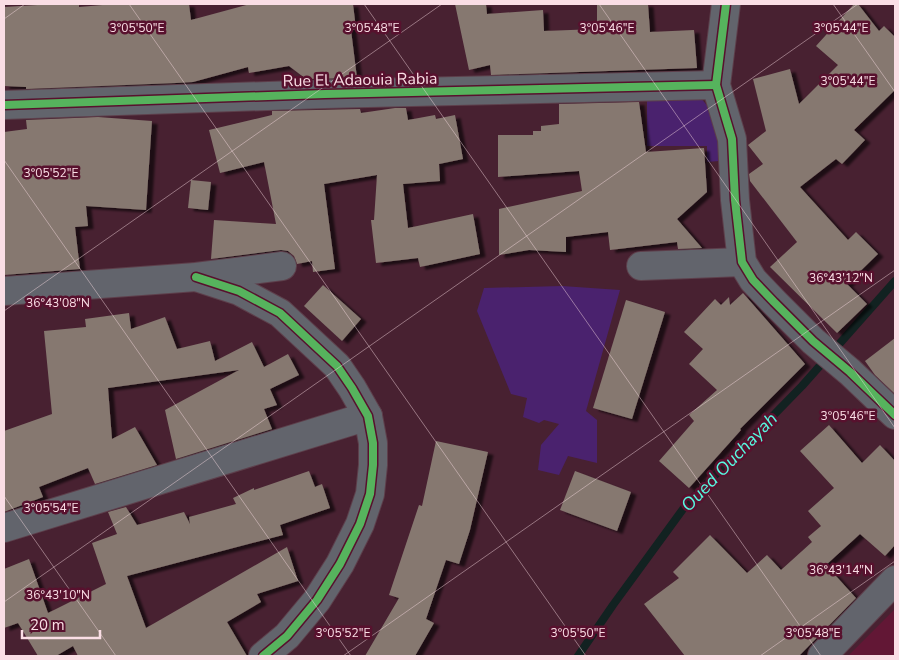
<svg xmlns="http://www.w3.org/2000/svg" width="899" height="660" font-family="'Nunito Sans',sans-serif">
<defs>
<filter id="shadow"><feDropShadow dx="5.5" dy="3" stdDeviation="1" flood-color="#0009"/></filter>
</defs>
<rect width="100%" height="100%" fill="#482131"/>
<polygon fill="#621735" points="895,609 895,656 848,656"/>
<g fill="#4a226e">
<path d="M696,93C722,120 718,125 719,161L707,162V146H647V94Z"/>
<polygon points="562,286 620,290 586,411 597,420 597,463 568,456 559,475 538,470 541,445 559,424 544,420 539,423 523,417 527,398 511,394 477,311 484,288"/>
</g>
<g fill="none" stroke-linecap="round" stroke-linejoin="round">
<polyline stroke="#122221" stroke-width="8" points="578,656 613,605 686,505 802,386 895,281"/>
</g>
<g fill="#867870" filter="url(#shadow)">
<polygon points="54,4 79,4 79,7 114,4 189,4 191,20 250,4 353,4 356,29 351,30 357,78 306,79 289,66 249,73 248,67 193,82 176,83 26,89 26,87 4,86 4,7"/>
<polygon points="455,4 486,4 487,14 543,10 544,31 597,29 597,4 648,4 650,32 694,30 697,68 491,75 490,65 469,70"/>
<polygon points="854,4 858,4 879,31 884,26 895,37 895,90 854,130 865,140 842,164 836,159 800,187 848,240 856,232 878,254 847,284 867,304 837,333 770,267 797,242 750,181 749,174 763,164 748,145 766,131 753,79 790,69 799,104 838,65 816,46"/>
<polygon points="639,102 646,152 704,148 707,192 677,219 702,248 678,249 677,242 610,250 608,232 566,237 566,252 529,250 499,255 499,209 582,191 579,171 498,177 498,135 533,135 533,131 541,131 541,126 559,124 559,104"/>
<polygon points="395,108 406,108 408,120 435,115 436,119 455,115 463,159 439,164 440,181 403,184 408,228 473,214 480,254 420,267 418,258 376,263 371,220 374,220 377,175 324,184 335,269 313,272 312,261 297,264 294,256 288,251 281,250 211,259 214,220 276,224 264,162 220,173 209,130 272,115 272,111 360,109 361,113"/>
<polygon points="98,117 152,121 146,210 86,206 88,226 75,227 80,269 4,275 4,132 27,129 26,120"/>
<polygon points="191,180 211,182 208,210 188,208"/>
<polygon points="323,285 361,319 342,341 304,306"/>
<polygon points="743,293 805,364 740,429 741,430 689,488 659,461 694,421 689,415 717,390 689,364 703,349 684,332 715,299 721,305 729,297 730,305"/>
<polygon points="626,300 665,312 632,419 593,408"/>
<polygon points="129,313 131,329 165,317 177,349 210,341 215,361 252,342 264,367 288,354 299,375 270,389 277,405 264,409 272,429 176,459 165,410 239,370 108,388 112,439 135,427 157,465 95,484 88,468 39,487 43,497 4,512 4,431 52,414 44,331 86,327 85,319"/>
<polygon points="895,338 895,394 875,375 865,361"/>
<polygon points="829,425 862,463 880,445 895,461 895,545 885,556 860,534 826,565 856,598 799,656 685,656 644,604 679,578 673,572 710,535 747,573 767,555 781,570 812,542 808,537 821,526 808,511 834,488 800,451"/>
<polygon points="436,441 488,452 470,530 459,564 446,560 426,619 434,623 415,656 365,656 399,598 389,595 419,505 422,506"/>
<polygon points="309,471 315,487 322,484 330,508 280,525 283,535 127,576 146,628 287,547 298,581 257,594 261,602 227,622 247,656 78,656 73,646 56,656 38,656 18,623 4,628 4,569 29,559 48,613 106,584 92,543 117,534 108,512 126,507 137,525 184,512 190,524 189,517 236,504 233,498 254,488 254,490"/>
<polygon points="575,471 631,492 617,531 560,510"/>
</g>
<g fill="none" stroke-linecap="round" stroke-linejoin="round">
<g stroke="#5d3f4b" stroke-width="30">
<g id="minor">
<polyline points="726,4 716,85 732,139 735,200 742,262 753,280 774,302 813,341 850,372 895,415"/>
<polyline points="4,105 325,94 716,85"/>
<polyline points="641,266 742,262"/>
<polyline points="196,277 239,291 280,313 337,366 352,388 368,416 373,443 373,465 370,494 360,524 340,564 317,600 287,636 263,656"/>
<polyline points="4,291 196,277 282,266"/>
<polyline points="4,528 368,416"/>
<polyline points="822,656 895,580"/>
</g>
</g>
<use href="#minor" stroke="#62646c" stroke-width="28"/>
<g stroke="#58112e" stroke-width="11">
<g id="cycleway">
<polyline points="726,4 716,85 732,139 735,200 742,262 753,280 774,302 813,341 850,372 895,415"/>
<polyline points="4,105 325,94 716,85"/>
<polyline points="196,277 239,291 280,313 337,366 352,388 368,416 373,443 373,465 370,494 360,524 340,564 317,600 287,636 263,656"/>
</g>
</g>
<use href="#cycleway" stroke="#56b35d" stroke-width="8"/>
</g>
<path fill="none" stroke="#fadee5" stroke-width="1" stroke-opacity="0.45" d="M129,4L586,656M364,4L821,656M599,4L895,428M833,4L895,92M4,19L25,4M4,160L351,656M4,311L442,4M4,496L116,656M4,602L858,4M343,656L895,270M760,656L895,561"/>
<g text-anchor="middle" dominant-baseline="central" stroke-width="5" stroke-linejoin="round" paint-order="stroke">
<g font-size="16" fill="#fadee5" stroke="#58112e">
<text transform="translate(360 80) rotate(-1)">Rue El Adaouia Rabia</text>
</g>
<g font-size="18" font-style="italic" fill="#57f9e0" stroke="#58112e">
<text transform="translate(729 462) rotate(-46)">Oued Ouchayah</text>
</g>
</g>
<g font-size="12" text-anchor="middle" fill="#fadee5" stroke="#58112e" stroke-width="5" stroke-linejoin="round" paint-order="stroke">
<text x="137" y="32">3°05'50"E</text>
<text x="372" y="32">3°05'48"E</text>
<text x="607" y="32">3°05'46"E</text>
<text x="841" y="32">3°05'44"E</text>
<text x="848" y="85">3°05'44"E</text>
<text x="51" y="177">3°05'52"E</text>
<text x="841" y="282">36°43'12"N</text>
<text x="58" y="307">36°43'08"N</text>
<text x="848" y="420">3°05'46"E</text>
<text x="51" y="512">3°05'54"E</text>
<text x="841" y="574">36°43'14"N</text>
<text x="58" y="599">36°43'10"N</text>
<text x="343" y="637">3°05'52"E</text>
<text x="578" y="637">3°05'50"E</text>
<text x="813" y="637">3°05'48"E</text>
</g>
<rect width="899" height="660" fill="none" stroke="#fadee5" stroke-width="10"/>
<path d="M22 630v8h78v-8" fill="none" stroke="#fadee5" stroke-width="2.5"/>
<text x="30" y="630" font-size="15" fill="#fadee5" stroke="#58112e" stroke-width="4" paint-order="stroke">20 m</text>
</svg>
